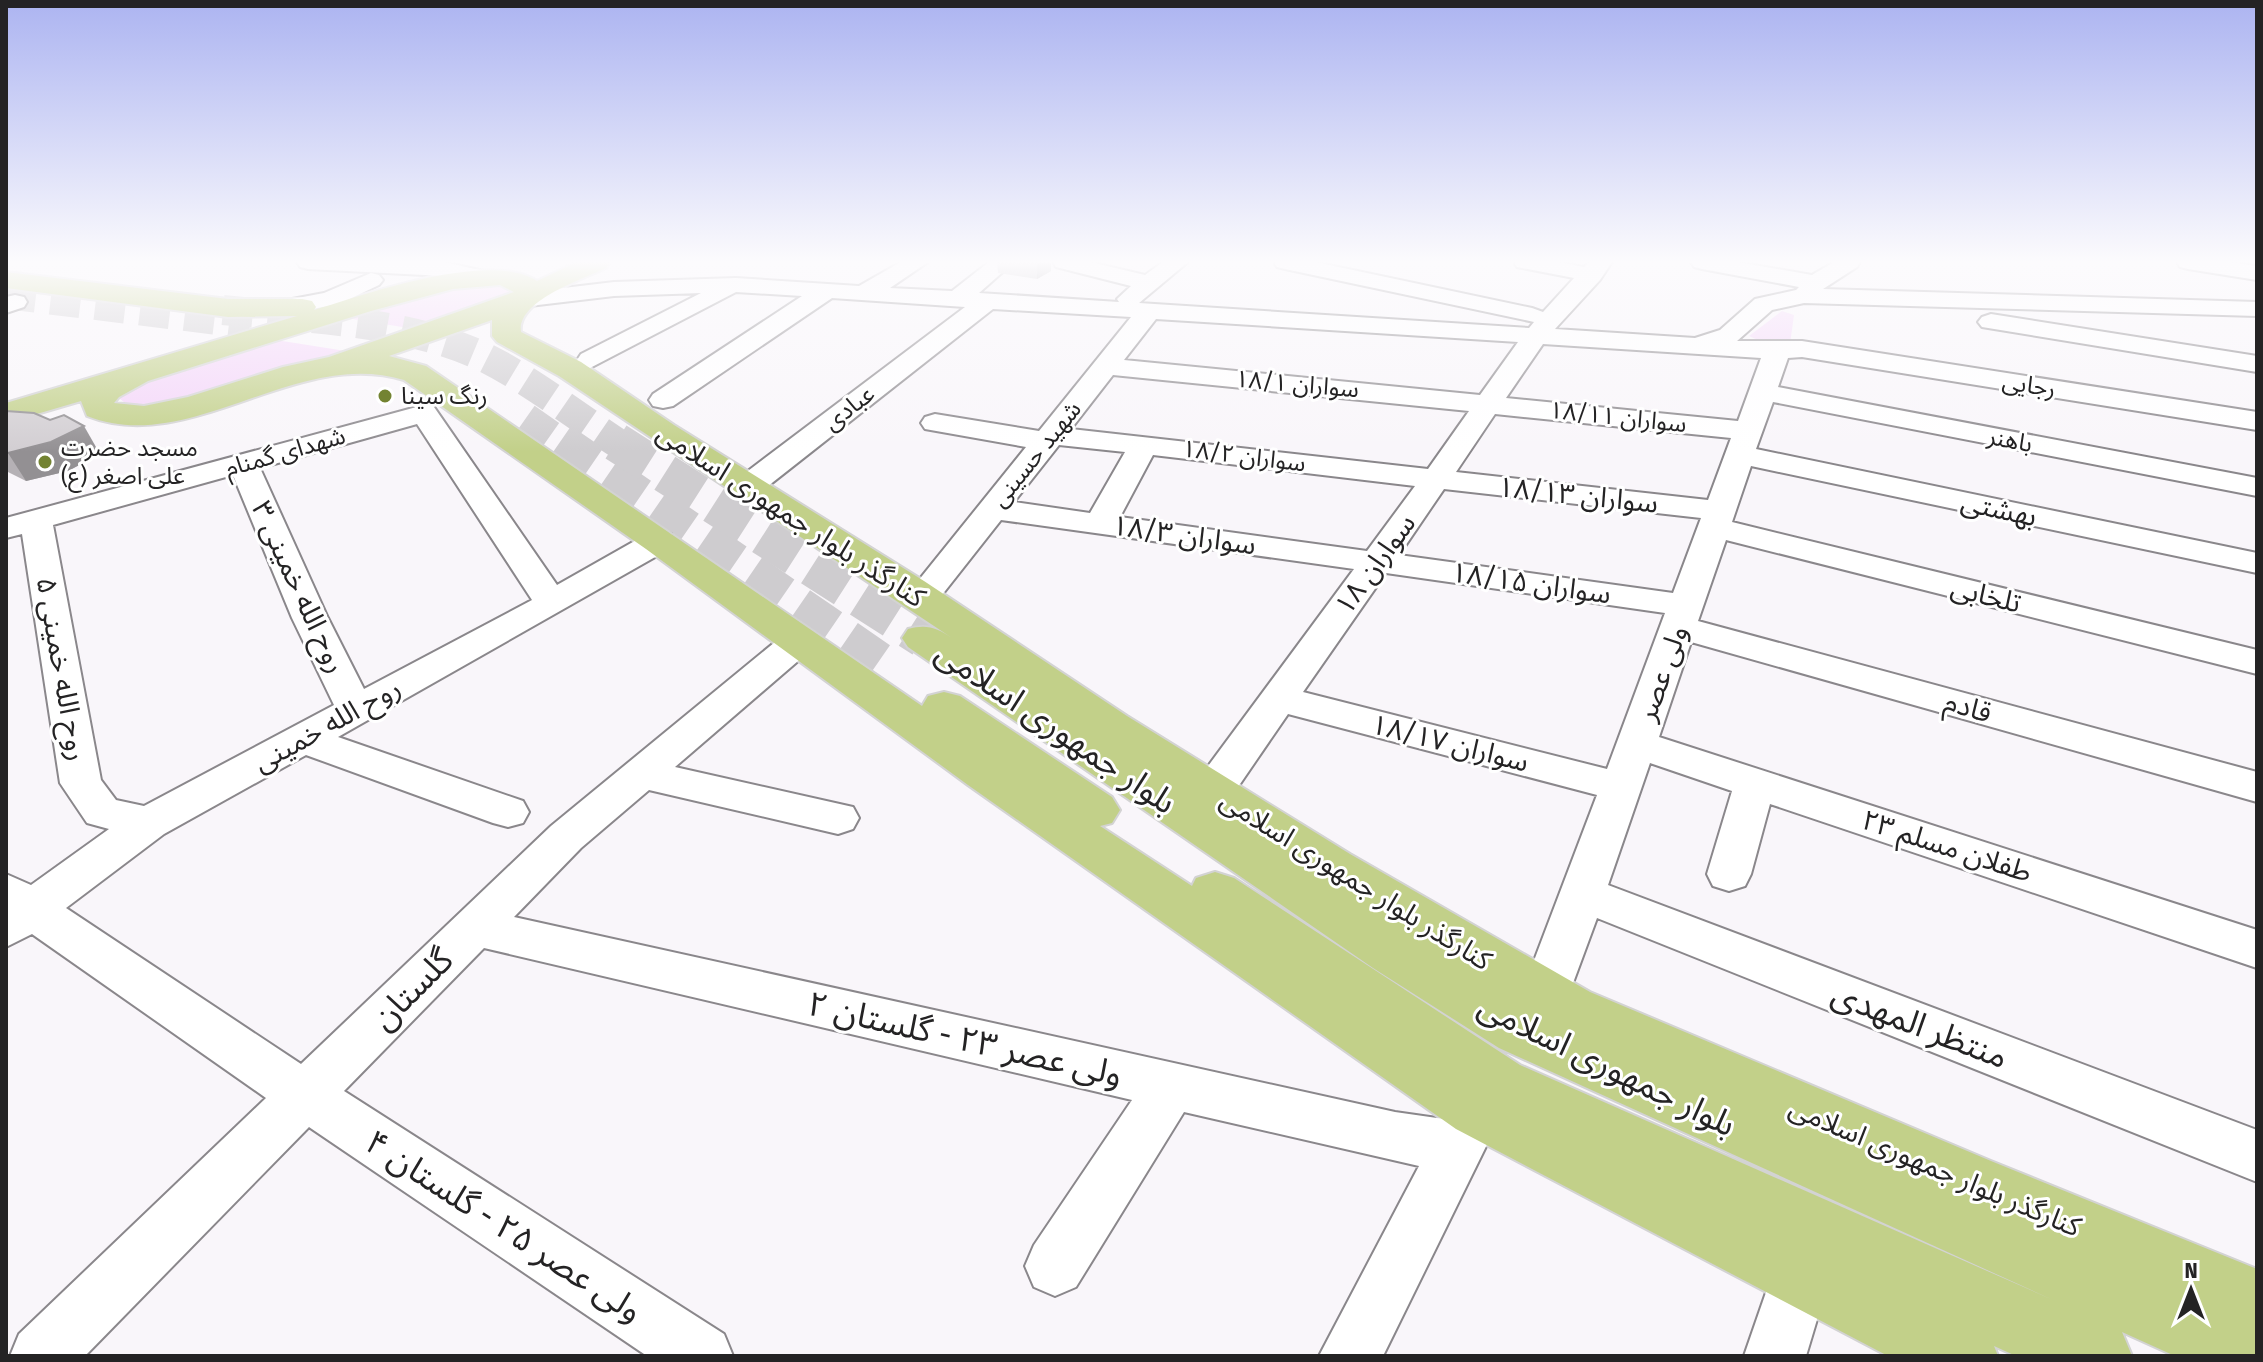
<svg xmlns="http://www.w3.org/2000/svg" width="2263" height="1362" font-family="'Fira Sans Condensed','Noto Sans Arabic',sans-serif">
<rect width="100%" height="100%" fill="#f9f6fa"/>
<g fill="#f4d5f9">
<polygon points="492,281 513,291 512,297 421,330 340,317 442,288"/>
<polygon points="1782,311 1794,315 1790,344 1760,341 1749,336"/>
<polygon points="276,340 352,352 188,401 131,408 119,398 132,384"/>
</g>
<g fill="none" stroke-linecap="round" stroke-linejoin="round">
<g stroke="#cecccf" stroke-width="30" stroke-dasharray="30 15" stroke-linecap="butt">
<polyline points="6,294 250,324"/>
<path d="M223,310C309,319 406,320 486,358C528,379 578,417 619,444"/>
<polyline points="526,418 563,444"/>
</g>
<g stroke="#cecccf" stroke-width="39" stroke-dasharray="39 19" stroke-linecap="butt">
<polyline points="560,442 883,664"/>
<polyline points="616,442 923,638"/>
</g>
<g stroke="#8a878b" stroke-width="4">
<g id="minor">
<polygon points="297,262 444,262 488,272 492,277 488,282 480,284 444,276 308,269 300,267"/>
<path d="M901,262H928L890,288L952,291L989,262H1014L979,293L1119,302L1117,299L1131,286L1056,267L1053,262H1090L1145,275L1163,262H1188L1139,303L1529,328L1534,322L1285,269L1277,267L1274,262H1315L1532,308L1543,312L1574,278L1517,267L1514,262H1558L1584,267L1589,262H1612L1600,280L1555,329L1695,338L1720,330L1755,299L1796,290L1799,287L1702,269L1694,267L1691,262H1737L1812,275L1834,262H1860L1857,267L1823,289L2257,302V316L1804,303L1772,310L1737,341H1802L2257,412V430L1802,357L1788,358L1778,387L2257,478V496L1773,402L1756,449L2257,553V573L1751,466L1732,522L2257,650V674L1726,540L1698,621L2257,772V802L1691,642L1659,737L2257,930V968L1770,804L1751,874L1745,886L1729,891L1713,886L1707,874L1732,791L1650,763L1608,885L2257,1130V1182L1597,918L1563,1010L1546,1016L1529,1010L1521,995L1597,795L1288,714L1227,803L1212,807L1197,803L1191,792L1197,781L1354,569L1001,520L934,605L922,608L910,605L905,598L910,591L1026,447L925,429L921,423L925,417L935,414L1039,431L1131,317L993,309L758,494L747,496L736,494L732,487L736,480L965,307L832,298L673,406L663,408L653,406L649,400L653,394L802,296L736,292L590,368L581,366L577,360L581,354L701,293L614,296L521,307L512,305L509,300L512,295L521,293L614,282L736,278L859,286ZM1156,319L1518,342L1480,395L1124,360ZM1543,344L1761,358L1738,421L1506,398ZM1113,375L1469,411L1428,469L1071,429ZM1495,414L1731,438L1708,500L1456,472ZM1059,445L1125,452L1090,513L1014,502ZM1153,455L1415,486L1367,551L1120,517ZM1444,489L1701,518L1673,593L1399,555ZM1386,573L1665,613L1607,769L1303,692Z"/>
<polygon points="2177,262 2228,262 2257,266 2257,280 2188,269 2180,267"/>
<polygon points="371,273 379,275 383,280 379,285 339,304 280,315 271,313 268,308 271,303 324,293"/>
<polygon points="15,295 24,297 27,302 24,307 6,313 6,297"/>
<polygon points="1991,314 2257,356 2257,372 1982,327 1978,322 1982,317"/>
<path d="M424,405L434,407L557,585L647,534L659,531L671,534L675,541L671,548L338,737L523,801L529,812L523,823L508,827L493,823L306,755L164,834L66,908L301,1064L551,826L786,633L799,630L812,633L817,641L812,649L675,767L853,807L859,818L853,829L838,834L649,790L581,848L514,917L1395,1112L1444,1119L1451,1107L1470,1099L1489,1107L1497,1124L1383,1356H1319L1419,1166L1184,1112L1076,1287L1055,1296L1034,1287L1025,1266L1034,1245L1132,1100L484,948L344,1091L724,1334L733,1356H647L309,1127L85,1356H10L19,1334L266,1098L32,934L6,947V874L31,885L109,829L87,823L60,783L22,534L6,538V518ZM417,424L532,600L364,689L328,618L260,468ZM233,475L292,618L334,705L144,806L116,800L101,780L53,525Z"/>
<polygon points="1801,1243 1822,1252 1831,1273 1806,1356 1744,1356 1780,1252"/>
</g>
</g>
<g stroke="#d3d3d3" stroke-width="4">
<path id="major" d="M577,262H610L606,268C583,279 516,301 521,332L581,362L674,425L924,581L1127,716L1350,854L1590,992L1991,1161L2257,1269V1356H2175L2122,1332L2132,1356H2016L1994,1346L1998,1356H1888L1456,1129L968,785L646,549L404,380C296,347 190,457 87,416L81,401L6,423V403L297,316L228,317L6,288V272L228,299H302L312,301L316,307L314,310C366,294 489,250 537,281ZM500,285L514,292L329,357L283,367L188,397L144,406L114,403L119,397L148,381L371,311L453,289ZM492,320V336L497,342L559,376L952,638C937,628 927,624 908,629L902,638L908,647L1373,968L1499,1048L2053,1300L1520,1065L1234,878L1215,872L1196,878L1192,886L1100,826L1112,823L1120,810L1112,797L960,696L944,692L928,696L922,706L426,366L389,356Z"/>
</g>
<use href="#minor" fill="#fff" fill-rule="evenodd"/>
<use href="#major" fill="#c2d089" fill-rule="evenodd"/>
</g>
<g fill="#b5b1b5">
<polygon points="997,262 1051,262 1051,271 1037,279 998,273"/>
<polygon points="6,411 100,454 68,471 26,481 6,471"/>
</g>
<g fill="#939093">
<polygon points="1039,262 1051,262 1051,271 1037,279 1037,263"/>
<polygon points="84,426 100,454 68,471 26,481 8,453"/>
</g>
<polygon fill="#d2ced2" stroke="#939093" stroke-width="2" points="6,411 34,413 50,420 64,415 84,426 51,442 8,453 6,452"/>
<linearGradient id="sky" x2="0" y2="1"><stop stop-color="#acb4f1"/><stop offset="0.58" stop-color="#fcfbfd"/><stop offset="1" stop-color="#fcfbfd" stop-opacity="0"/></linearGradient>
<rect width="2263" height="452" fill="url(#sky)"/>
<g fill="#738332" stroke="#fff" stroke-width="3">
<circle cx="385" cy="396" r="8"/>
<circle cx="45" cy="462" r="8"/>
</g>
<g text-anchor="middle" dominant-baseline="central" stroke-width="6" stroke-linejoin="round" paint-order="stroke">
<g font-size="24" fill="#242324" stroke="#fff">
<text transform="translate(1297 384) rotate(5)">سواران ۱۸/۱</text>
<text transform="translate(2029 385) rotate(9)">رجایی</text>
<text transform="translate(849 408) rotate(-38)">عبادی</text>
<text transform="translate(1618 417) rotate(6)">سواران ۱۸/۱۱</text>
<text transform="translate(2010 440) rotate(11)">باهنر</text>
<text transform="translate(285 452) rotate(-16)">شهدای گمنام</text>
<text transform="translate(1036 454) rotate(-51)">شهید حسینی</text>
<text transform="translate(1244 456) rotate(7)">سواران ۱۸/۲</text>
</g>
<g font-size="24" fill="#242324" stroke="#fff" text-anchor="start">
<text x="401" y="396">رنگ سینا</text>
<text x="61" y="448">مسجد حضرت<tspan x="61" dy="28">علی اصغر (ع)</tspan></text>
</g>
<g font-size="28" fill="#242324" stroke="#fff">
<text transform="translate(1578 495) rotate(6)">سواران ۱۸/۱۳</text>
<text transform="translate(1999 509) rotate(12)">بهشتی</text>
<text transform="translate(791 515) rotate(33)">کنارگذر بلوار جمهوری اسلامی</text>
<text transform="translate(1184 535) rotate(8)">سواران ۱۸/۳</text>
<text transform="translate(1375 564) rotate(-54)">سواران ۱۸</text>
<text transform="translate(1531 583) rotate(8)">سواران ۱۸/۱۵</text>
<text transform="translate(299 587) rotate(65)">روح الله خمینی ۳</text>
<text transform="translate(1986 595) rotate(14)">تلخابی</text>
<text transform="translate(62 669) rotate(80)">روح الله خمینی ۵</text>
<text transform="translate(1662 673) rotate(-70)">ولی عصر</text>
<text transform="translate(1968 707) rotate(16)">قادم</text>
<text transform="translate(327 725) rotate(-29)">روح الله خمینی</text>
<text transform="translate(1450 743) rotate(14)">سواران ۱۸/۱۷</text>
<text transform="translate(1947 846) rotate(18)">طفلان مسلم ۲۳</text>
<text transform="translate(1356 880) rotate(32)">کنارگذر بلوار جمهوری اسلامی</text>
<text transform="translate(1935 1167) rotate(23)">کنارگذر بلوار جمهوری اسلامی</text>
</g>
<g font-size="34" fill="#242324" stroke="#fff">
<text transform="translate(1056 727) rotate(34)">بلوار جمهوری اسلامی</text>
<text transform="translate(412 989) rotate(-45)">گلستان</text>
<text transform="translate(1920 1025) rotate(21)">منتظر المهدی</text>
<text transform="translate(965 1039) rotate(13)">ولی عصر ۲۳ - گلستان ۲</text>
<text transform="translate(1607 1065) rotate(26)">بلوار جمهوری اسلامی</text>
<text transform="translate(504 1226) rotate(33)">ولی عصر ۲۵ - گلستان ۴</text>
</g>
</g>
<rect width="2263" height="1362" fill="none" stroke="#242324" stroke-width="16"/>
<g transform="translate(2191 1290)" stroke="#ffffff" stroke-width="6" paint-order="stroke">
<path d="M0-6L14 30L0 20L-14 30Z" fill="#242324"/>
<text y="-12" font-size="22" font-weight="bold" text-anchor="middle" fill="#242324">N</text>
</g>
</svg>
